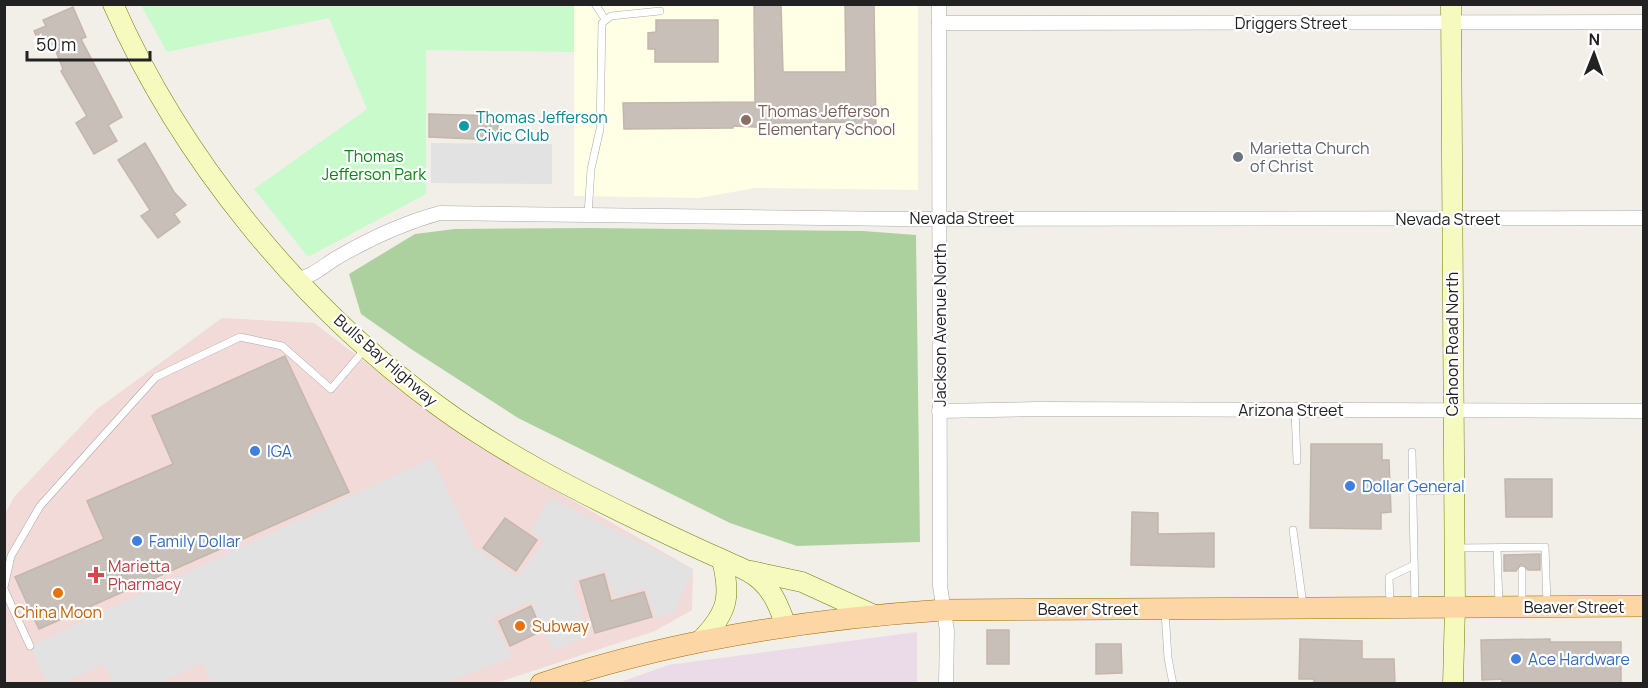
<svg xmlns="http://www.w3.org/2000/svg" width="1648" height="688" font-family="Manrope,sans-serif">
<rect width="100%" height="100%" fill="#f2efe9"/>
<polygon fill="#f2dad9" points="222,318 314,323 477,446 693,569 692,610 655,631 496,683 5,683 4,516 14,497 97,409"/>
<polygon fill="#ebdbe8" points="917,632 917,683 618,683 668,665"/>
<polygon fill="#ffffe5" points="574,5 918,5 918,190 755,188 699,198 574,196"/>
<polygon fill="#add19e" points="591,228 863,231 916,235 920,542 797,546 730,523 518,418 411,349 361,314 349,274 415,234 455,229"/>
<polygon fill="#c8facc" points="141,5 574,5 574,52 426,50 426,194 308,257 254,189 367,109 329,18 167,52"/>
<g fill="#e2e2e2">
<polygon points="431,143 552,144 552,184 431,183"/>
<polygon points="432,458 474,546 517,577 545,541 531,530 550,498 693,569 674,613 655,618 646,587 614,597 605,570 572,582 589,635 553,651 531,601 492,618 512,657 445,683 211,683 202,663 158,683 113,683 104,664 62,683 47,683 30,646"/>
</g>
<g fill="#c7bfb8" stroke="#c4b6ab" stroke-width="1.5">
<polygon points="754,4 781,4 783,72 846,72 845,4 874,4 876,126 854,127 853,122 775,123 775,128 733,126 733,128 624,129 623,103 755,102"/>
<polygon points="73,7 86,37 81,39 122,117 108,125 117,141 94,154 76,123 87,116 61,71 63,69 53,44 42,49 34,31 46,26 43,20"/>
<polygon points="656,20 718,20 718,62 655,62 655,49 648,49 648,33 656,32"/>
<polygon points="429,114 498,116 498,140 429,137"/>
<polygon points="145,143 174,192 186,205 174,214 180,222 158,238 141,216 150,210 118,160"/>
<polygon points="285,356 349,492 39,629 15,577 104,539 87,501 173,464 152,416"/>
<polygon points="1311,444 1382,444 1382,460 1389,460 1391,512 1381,513 1381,529 1310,528"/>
<polygon points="1505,479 1552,479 1552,517 1506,517"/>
<polygon points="1132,512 1158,513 1158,534 1214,533 1214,567 1131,565"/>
<polygon points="505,518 537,540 516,571 483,548"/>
<polygon points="1540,554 1540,570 1528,570 1521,564 1516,571 1504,571 1504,555"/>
<polygon points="604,574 611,601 644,592 652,617 595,633 580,581"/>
<polygon points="531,606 542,631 510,646 499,621"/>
<rect x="987" y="630" width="22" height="34"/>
<polygon points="1300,639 1362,641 1362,659 1394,659 1395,684 1314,684 1314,679 1299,679"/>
<polygon points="1550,639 1550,642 1621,642 1621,684 1502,684 1502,679 1482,680 1481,640"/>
<polygon points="1096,644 1121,644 1122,673 1096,674"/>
</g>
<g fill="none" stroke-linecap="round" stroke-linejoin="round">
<g stroke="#a9a9a9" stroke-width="8">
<g id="lane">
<polyline points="595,4 605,19"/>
<polyline points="588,215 591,169 600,129 602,23 611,16 660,11"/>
<polyline points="1295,410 1297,461"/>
<polyline points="1412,452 1415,605"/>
<polyline points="1414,491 1453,491"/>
<polyline points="1293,530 1303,605"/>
<polyline points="1457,548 1545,547 1547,604"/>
<polyline points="1497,548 1499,605"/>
<polyline points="1522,570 1522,604"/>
<polyline points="4,587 11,556 40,506 156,377 240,337 282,346 331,389 365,349"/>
<polyline points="4,589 30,646"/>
<polyline points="1390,604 1389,577 1414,565"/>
<polyline points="1165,612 1168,658 1173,684"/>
</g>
</g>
<g stroke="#a9a9a9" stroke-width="15">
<g id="street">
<polyline points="939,4 940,586 947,631 946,684"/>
<polyline points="939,23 1644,22"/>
<path d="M298,279C314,276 324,265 338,257C371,238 403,223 440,213L899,219L1644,218"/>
<polyline points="939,411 1037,409 1644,411"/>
</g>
</g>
<g stroke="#707d05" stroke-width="21">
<g id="secondary">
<path d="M113,4C181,159 301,305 437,405C502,453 577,491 650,526C673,537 696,548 719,558C733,565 748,569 760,580C774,592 779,608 786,625"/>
<polyline points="1451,4 1455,607 1453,684"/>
<polyline points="751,571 802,582 872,614"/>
<path d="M702,639C728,612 731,596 722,560"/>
</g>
</g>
<g stroke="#a06b00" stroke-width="22">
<path id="primary" d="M541,684C672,640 806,619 944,610L1644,606"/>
</g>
<use href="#lane" stroke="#fff" stroke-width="7"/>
<use href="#street" stroke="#fff" stroke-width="14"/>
<use href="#secondary" stroke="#f7fabf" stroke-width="20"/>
<use href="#primary" stroke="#fcd6a4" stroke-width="21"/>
</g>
<circle fill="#8d6e63" stroke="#fff" stroke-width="2" cx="746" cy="120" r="6"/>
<circle fill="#0f9aa8" stroke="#fff" stroke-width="2" cx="464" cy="126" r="6"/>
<circle fill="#6b7280" stroke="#fff" stroke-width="2" cx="1238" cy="157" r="6"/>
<g fill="#3f7fe0" stroke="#fff" stroke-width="2">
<circle cx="255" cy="451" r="6"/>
<circle cx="1350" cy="486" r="6"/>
<circle cx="137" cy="541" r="6"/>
<circle cx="1516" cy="659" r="6"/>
</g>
<path fill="#e0444e" stroke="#fff" stroke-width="2" d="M93 566h6v6h6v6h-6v6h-6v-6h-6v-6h6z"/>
<g fill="#e8710a" stroke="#fff" stroke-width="2">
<circle cx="58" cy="593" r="6"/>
<circle cx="520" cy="626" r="6"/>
</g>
<g text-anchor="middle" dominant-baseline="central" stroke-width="4.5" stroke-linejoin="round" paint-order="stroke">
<g font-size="16" fill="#222" stroke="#fff">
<text x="1291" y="23">Driggers Street</text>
<text x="962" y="218">Nevada Street</text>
<text x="1448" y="219">Nevada Street</text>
<text transform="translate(940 325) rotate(-90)">Jackson Avenue North</text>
<text transform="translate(1452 344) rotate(-90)">Cahoon Road North</text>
<text transform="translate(386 360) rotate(41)">Bulls Bay Highway</text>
<text x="1291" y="410">Arizona Street</text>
<text x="1574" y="607">Beaver Street</text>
<text x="1088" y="609">Beaver Street</text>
</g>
<g font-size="16" fill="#785e54" stroke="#fff" text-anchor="start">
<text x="758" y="111">Thomas Jefferson<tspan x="758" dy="18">Elementary School</tspan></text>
</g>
<g font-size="16" fill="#0d838f" stroke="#fff" text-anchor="start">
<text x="476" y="117">Thomas Jefferson<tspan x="476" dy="18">Civic Club</tspan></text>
</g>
<g font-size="16" fill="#5b616d" stroke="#fff" text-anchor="start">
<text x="1250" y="148">Marietta Church<tspan x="1250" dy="18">of Christ</tspan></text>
</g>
<g font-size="16" fill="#0c8416" stroke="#fff">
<text x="374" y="156">Thomas<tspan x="374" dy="18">Jefferson Park</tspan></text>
</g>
<g font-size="16" fill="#366cbe" stroke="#fff" text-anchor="start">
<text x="267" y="451">IGA</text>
<text x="1362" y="486">Dollar General</text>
<text x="149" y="541">Family Dollar</text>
<text x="1528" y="659">Ace Hardware</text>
</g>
<g font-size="16" fill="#be3a42" stroke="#fff" text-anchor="start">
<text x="108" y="566">Marietta<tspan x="108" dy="18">Pharmacy</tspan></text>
</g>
<g font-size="16" fill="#c56008" stroke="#fff">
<text x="58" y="612">China Moon</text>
<text x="532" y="626" text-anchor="start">Subway</text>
</g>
</g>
<rect width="1648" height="688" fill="none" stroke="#222222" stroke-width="12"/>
<g transform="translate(1594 54) rotate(1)" stroke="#ffffff" stroke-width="4.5" paint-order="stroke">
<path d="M0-4.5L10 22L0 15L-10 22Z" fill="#222222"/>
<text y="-9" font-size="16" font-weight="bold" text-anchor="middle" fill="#222222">N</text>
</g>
<path d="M27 51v9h123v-9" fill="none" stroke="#222222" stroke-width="3"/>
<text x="36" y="51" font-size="18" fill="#222222" stroke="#ffffff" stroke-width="4.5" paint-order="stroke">50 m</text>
</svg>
